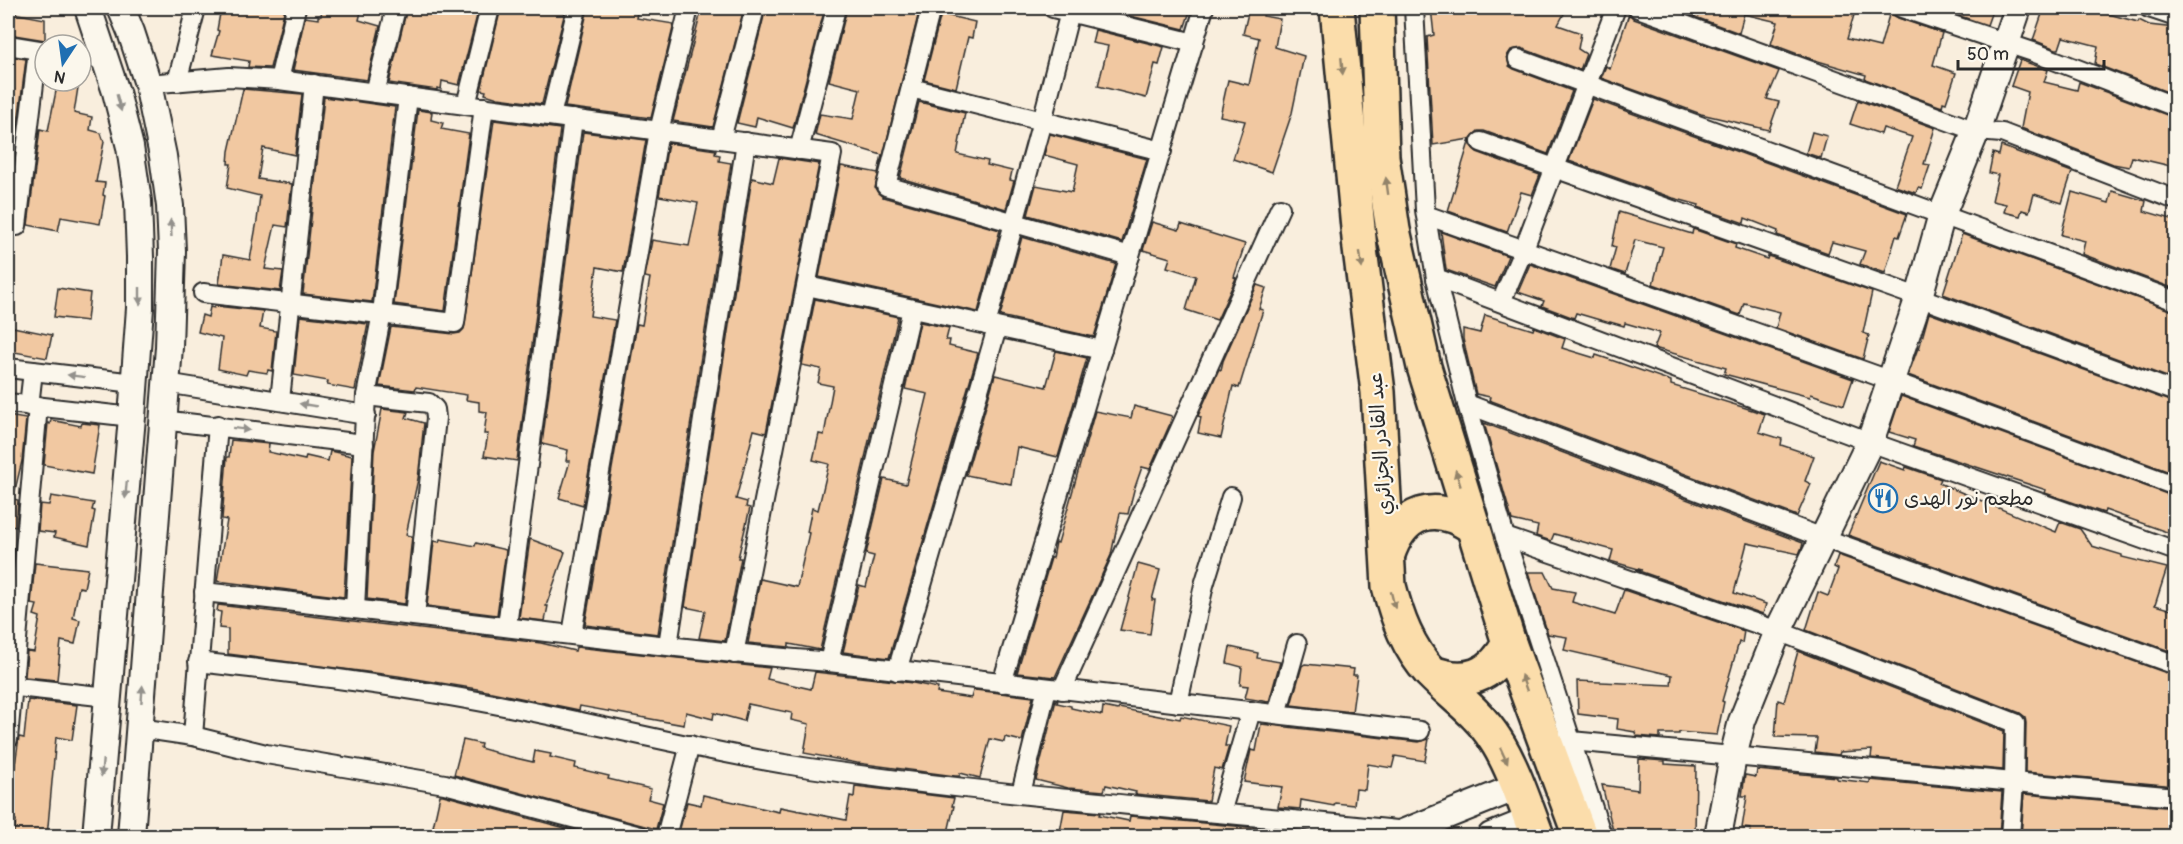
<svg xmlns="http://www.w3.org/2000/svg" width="2183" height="844" font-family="Pangolin,'Playpen Sans Arabic',sans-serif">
<rect width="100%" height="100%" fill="#f9eedd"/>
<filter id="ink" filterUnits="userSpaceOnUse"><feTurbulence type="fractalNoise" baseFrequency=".0167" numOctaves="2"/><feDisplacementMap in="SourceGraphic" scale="12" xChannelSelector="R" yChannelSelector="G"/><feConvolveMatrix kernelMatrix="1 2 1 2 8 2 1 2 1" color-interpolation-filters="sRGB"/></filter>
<g filter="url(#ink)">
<g fill="#f1c8a1" stroke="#2b2b2b" stroke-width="1.5">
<polygon points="221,8 285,8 270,68 248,67 249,61 212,55 219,31 217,30"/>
<polygon points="322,8 362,8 359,20 380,26 367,80 293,70 305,17 318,19 318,16 321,16"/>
<polygon points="407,8 479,8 459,85 442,81 441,89 437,88 437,90 389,83"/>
<polygon points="501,8 566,8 542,104 498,98 485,94 486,91 481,90"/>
<polygon points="588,8 638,8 636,18 674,24 651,118 565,107"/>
<polygon points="702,8 744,8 713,127 673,121"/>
<polygon points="766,8 825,8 793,128 757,117 755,127 737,123"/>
<polygon points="847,8 920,8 875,188 878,193 883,197 1000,230 978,312 819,277 841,166 878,173 882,155 815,135 820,114 853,119 860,89 829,81"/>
<polygon points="1111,8 1191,8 1184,29 1110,11"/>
<polygon points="1431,8 1567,8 1558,25 1581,33 1578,49 1586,54 1580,70 1521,48 1511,50 1507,56 1509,66 1514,69 1572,91 1548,154 1484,131 1478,131 1471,138 1470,145 1477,152 1540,175 1532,195 1521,192 1507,232 1448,211 1470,139 1433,145 1427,37 1434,35"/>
<polygon points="1675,8 1856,8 1847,39 1880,47 1891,8 1893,15 1898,18 1942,33 1933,65 1956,73 1946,103 1943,102 1942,107 1865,79 1866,75 1811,59 1771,44 1778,22 1744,14 1739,33 1679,11"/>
<polygon points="1936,8 1993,8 1987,25"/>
<polygon points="2044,8 2087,8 2138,22 2139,20 2149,25 2175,28 2175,95 2095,64 2098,46 2063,37 2059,49 2056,49 2033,40"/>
<polygon points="1249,9 1264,12 1263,16 1280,19 1275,47 1304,56 1292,113 1272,172 1233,159 1245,121 1220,116 1228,80 1249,85 1259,38 1243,34"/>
<polygon points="8,12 45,19 45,40 8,34"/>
<polygon points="941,14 975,22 972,38 968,37 956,88 924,80"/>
<polygon points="1629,14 1634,19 1779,71 1767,99 1779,102 1769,130 1701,114 1601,78 1606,66 1610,69"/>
<polygon points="1095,30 1164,47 1159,65 1155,64 1146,98 1098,86 1108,46 1092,43"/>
<polygon points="8,56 26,59 12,171 8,170"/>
<polygon points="2020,60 2048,70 2044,82 2077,90 2079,82 2175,118 2175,167 2132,157 2129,167 2113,164 2021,128 2028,92 2011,86"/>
<polygon points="58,81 79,81 74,113 92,117 90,130 101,133 104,142 96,182 105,183 103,195 105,196 100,224 61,217 58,231 28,225 40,129 48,131"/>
<polygon points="243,89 302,94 295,155 263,148 258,179 292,184 287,227 275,225 265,269 283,271 280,291 219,284 223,255 250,260 257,221 260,196 227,188 231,164 228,164 229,151"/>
<polygon points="324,97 395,107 372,302 303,294"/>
<polygon points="1593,99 1907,214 1899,237 1896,236 1885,273 1860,264 1865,251 1832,242 1828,253 1777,235 1778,231 1745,218 1744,223 1698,207 1699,205 1673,198 1569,161"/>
<polygon points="1858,100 1935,128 1924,164 1930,165 1922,189 1918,188 1916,193 1895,186 1912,137 1883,128 1881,134 1850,124"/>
<polygon points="919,102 965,113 957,154 988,161 987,165 1012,171 1010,180 1014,181 1006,209 900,178"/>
<polygon points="418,110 432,112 431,120 443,123 441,129 469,134 445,311 394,304"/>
<polygon points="494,120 560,129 517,461 484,456 488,434 484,434 487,412 479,411 479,402 466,400 467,395 416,387 415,390 379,386 391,327 454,334 460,333 464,329"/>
<polygon points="583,132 646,140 623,272 597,267 590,316 615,320 583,505 559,498 570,461 566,461 568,450 542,444"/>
<polygon points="1812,132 1827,136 1821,158 1806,153"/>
<polygon points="1050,134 1147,159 1122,242 1028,215 1036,185 1072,192 1078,164 1044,155"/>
<polygon points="668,143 716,150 715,154 720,155 719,161 731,163 658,634 585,625 637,324 642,325 650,278 645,277 652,240 689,246 698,203 659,196"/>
<polygon points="2001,146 2072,172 2062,203 2034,194 2029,212 2022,210 2020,216 2004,212 2006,204 1992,201 1998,175 1989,173 1993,153 1999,155"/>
<polygon points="779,158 819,164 766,433 754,430 736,499 747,502 746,507 750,508 738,558 741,558 725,641 699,638 705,611 685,607 752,178 773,183"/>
<polygon points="2112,191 2146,201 2144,211 2175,220 2175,289 2082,254 2085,241 2061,235 2072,192 2109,203"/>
<polygon points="1619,212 1692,234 1693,229 1736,244 1735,248 1767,259 1768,256 1872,292 1863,333 1869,335 1863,359 1776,328 1780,312 1744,303 1740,315 1653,284 1663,247 1635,240 1625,274 1610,269 1616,247 1612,246"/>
<polygon points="1152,222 1179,230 1181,224 1245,244 1234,277 1236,278 1217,320 1186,310 1196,276 1167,267 1170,258 1143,250"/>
<polygon points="1441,232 1508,256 1495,287 1446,270"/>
<polygon points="1962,234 2175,312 2175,380 1943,294"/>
<polygon points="1022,237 1116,264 1094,337 1000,316"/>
<polygon points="1530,264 1853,379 1844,405 1811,394 1810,397 1724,374 1726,368 1654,348 1660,333 1625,323 1624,326 1610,322 1610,323 1576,313 1574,318 1542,306 1544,301 1518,292"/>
<polygon points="1257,285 1266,288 1259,309 1263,310 1239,388 1233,386 1221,438 1198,433 1201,417 1198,416 1219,369 1221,370 1223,361"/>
<polygon points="58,288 90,293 87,321 54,317"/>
<polygon points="815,299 898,317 820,650 789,644 789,647 748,643 760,579 797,587 809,533 807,532 812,508 818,510 829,464 813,460 819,434 824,435 833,386 818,383 821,369 802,365"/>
<polygon points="215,306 263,311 260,328 276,331 272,371 268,370 267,373 248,370 246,375 218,369 222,338 198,332 202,315 208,317 210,307 214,308"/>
<polygon points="1929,313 2175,403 2175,474 1908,375 1918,348 1919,349"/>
<polygon points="1485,315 1533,330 1534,327 1565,339 1562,348 1595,358 1596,355 1614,361 1671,381 1671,385 1765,414 1759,432 1782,439 1781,445 1814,456 1805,481 1811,484 1797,516 1489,400 1490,397 1476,394 1463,339 1463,329 1480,333"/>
<polygon points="300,316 368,324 355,390 327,385 328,381 294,375"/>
<polygon points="920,322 949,328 946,340 950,340 949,346 978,353 889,658 843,652 859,585 866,587 874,556 866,554 884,479 906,484 928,394 905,389"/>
<polygon points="13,327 52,335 47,358 9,351"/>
<polygon points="1056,351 1087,358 1058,457 1017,447 1011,484 966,475 995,375 1046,387"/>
<polygon points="1901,396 2175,497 2175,535 2105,510 2104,513 2045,493 2046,490 1913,446 1915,440 1889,432"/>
<polygon points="1134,406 1172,416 1169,426 1150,469 1142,467 1134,490 1128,514 1120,513 1111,555 1055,677 1017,673 1051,558 1053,558 1056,542 1058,543 1095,411 1131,418"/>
<polygon points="382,409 408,412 406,418 424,423 418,479 406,535 412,536 405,604 367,599 374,451"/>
<polygon points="8,416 26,419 22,461 15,490 8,490"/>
<polygon points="51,420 81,426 82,423 100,425 92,474 44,465 48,423 50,424"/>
<polygon points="1484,423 1803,543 1802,547 1799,554 1747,543 1734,593 1766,604 1763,614 1636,570 1642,570 1610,561 1613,550 1554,534 1551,541 1536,536 1538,526 1512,520"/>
<polygon points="231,440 269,444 268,452 305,460 306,456 328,461 330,451 352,456 344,597 217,581 227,520 222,519 227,457 229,457"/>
<polygon points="1879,461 1905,470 1906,467 1941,479 1939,483 2056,532 2060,522 2080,529 2092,546 2122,555 2122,557 2167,568 2155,605 2175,611 2175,653 1848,535"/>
<polygon points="51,496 94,503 92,510 95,511 89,545 54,537 55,533 38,531 40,504 49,505"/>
<polygon points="8,498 18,500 16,527 8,525"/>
<polygon points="440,539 475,546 476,543 506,550 497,615 427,606 434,541 439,542"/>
<polygon points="530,539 565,552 546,606 548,606 545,621 519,618"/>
<polygon points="1838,555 2175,676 2175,786 2025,772 2026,723 2025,717 2020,713 1806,630 1818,592 1828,596 1838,569 1834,567"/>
<polygon points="35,563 88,569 84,588 79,587 73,618 80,620 75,644 61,641 57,680 25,677 27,651 34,652 40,617 34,615 37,605 31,604"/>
<polygon points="1138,564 1160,570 1152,600 1155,600 1150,634 1120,630"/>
<polygon points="1528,572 1545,572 1553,588 1575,592 1572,602 1615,615 1624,590 1744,631 1742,643 1739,642 1722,701 1724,702 1717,735 1679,732 1679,734 1660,734 1660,738 1636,736 1635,732 1617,729 1618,719 1578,714 1577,681 1671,685 1672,675 1564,650 1567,637 1548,634"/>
<polygon points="218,605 541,643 575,651 576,647 770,668 767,679 811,689 815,672 913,683 938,688 937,693 971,698 973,691 975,690 1033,697 1022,741 1005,737 1004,742 990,739 980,778 960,773 960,776 955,776 857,763 804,753 809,724 791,720 792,713 748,704 744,721 714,713 713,719 686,712 684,725 580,706 579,710 477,689 398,676 228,654 228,629 219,628 221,612 217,611"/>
<polygon points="1230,647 1258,653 1257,658 1280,662 1269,702 1245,698 1248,686 1240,685 1242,667 1227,663"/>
<polygon points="1798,651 2004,731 2003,770 1871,758 1872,750 1840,752 1839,755 1815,752 1817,738 1775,737 1778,700 1784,702"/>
<polygon points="1305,664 1354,669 1353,675 1357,675 1352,712 1291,705 1302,666"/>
<polygon points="28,700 77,705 72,740 56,737 47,837 13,837 16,820 11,819 15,765 19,737 24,738"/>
<polygon points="1056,700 1058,700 1057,703 1071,706 1071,708 1102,715 1103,707 1118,710 1119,708 1164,717 1164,716 1180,719 1181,716 1229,726 1225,746 1229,746 1222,770 1214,768 1208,801 1135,794 1136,792 1106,785 1104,791 1068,788 1036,780"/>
<polygon points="1261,724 1419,742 1429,739 1425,761 1395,756 1392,768 1368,764 1365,790 1356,789 1354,805 1335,803 1334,806 1301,800 1300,809 1278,807 1282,787 1244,782 1251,750 1256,751"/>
<polygon points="463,740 481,744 480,748 494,752 494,753 533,762 535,751 551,754 550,757 576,763 575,768 609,776 608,779 651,789 648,799 663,803 656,829 454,775"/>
<polygon points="1639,759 1665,761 1665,764 1696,766 1695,837 1642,834 1642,832 1613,831 1602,785 1638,790"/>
<polygon points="1757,770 1837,777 1837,779 1870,783 1870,780 2002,792 1999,837 1749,837 1751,829 1742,828 1747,796 1742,796 1745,775 1756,777"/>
<polygon points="855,786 954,798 952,806 954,806 947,837 831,837 810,832 809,837 699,837 679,832 687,802 701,805 703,795 779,812 780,807 846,820 850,796 854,797"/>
<polygon points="2024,794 2175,808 2175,837 2021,837"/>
<polygon points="440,795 443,795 598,837 520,837 490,831 489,833 475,831 474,835 433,827"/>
<polygon points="1064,810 1100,813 1099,815 1129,821 1130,816 1298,832 1297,837 1059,837"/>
</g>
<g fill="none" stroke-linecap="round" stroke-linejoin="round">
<g stroke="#2b2b2b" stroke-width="22">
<g id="street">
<polyline points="931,8 886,186 1130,256"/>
<polyline points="1053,8 1194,43"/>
<polyline points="1414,8 1425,210 1436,278 1870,442 2176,551"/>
<polyline points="1638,8 1976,131 2002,133 2176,200"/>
<polyline points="1902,8 2033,52 2176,107"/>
<polyline points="2149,8 2176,17"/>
<polyline points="8,45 45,51"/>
<polyline points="81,56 106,60"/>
<polyline points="1518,59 2176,301"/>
<polyline points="279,80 296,8"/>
<polyline points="177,82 196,8"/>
<polyline points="148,84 229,77 279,80 832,154 734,654"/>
<polyline points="911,88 1162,151"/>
<polyline points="375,93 396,8"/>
<polyline points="466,105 490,8"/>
<polyline points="551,116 577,8"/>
<polyline points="721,139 755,8"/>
<polyline points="1481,142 1932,302 2176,392"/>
<polyline points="799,150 836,8"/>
<polyline points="1426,215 1892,381 2176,486"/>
<polyline points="17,226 38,50"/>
<polyline points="1436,278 1467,404 1505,537 1602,836"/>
<polyline points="807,286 1102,350"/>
<polyline points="203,293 455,323 484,107"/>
<polyline points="1501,302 1523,251 1616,8"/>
<polyline points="986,325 1042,121 1071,8"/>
<polyline points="8,368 134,383"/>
<polyline points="166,383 366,415"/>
<polyline points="366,396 429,403 435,409 436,418 415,616"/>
<polyline points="280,400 314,84"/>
<polyline points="8,403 132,417"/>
<polyline points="1467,404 1823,538 2176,665"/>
<polyline points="29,406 33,371"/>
<polyline points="162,420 364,444"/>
<polyline points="1505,537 1778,631 2015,723 2014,783 2010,836"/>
<path d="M204,592C412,614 620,644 829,662L1420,731"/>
<polyline points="355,608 366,396 382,313 408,97"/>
<polyline points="507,626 573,119"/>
<polyline points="572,634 659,131 689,8"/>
<polyline points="668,645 746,142"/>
<path d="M198,662C304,674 410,687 514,708C611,727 706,752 803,767C1004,797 1207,811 1408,831"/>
<polyline points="829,662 912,309"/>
<polyline points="897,671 997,328"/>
<polyline points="1002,683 1204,8"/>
<polyline points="8,686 108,697"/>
<polyline points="1062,690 1280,208"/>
<polyline points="1178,703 1204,585 1231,497"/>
<polyline points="1277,714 1297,644"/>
<polyline points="139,728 193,736 266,754 445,784 640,836"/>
<polyline points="193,736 218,425"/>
<polyline points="8,739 38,406"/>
<polyline points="1571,741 2176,797"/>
<polyline points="1021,793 1047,688"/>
<polyline points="1221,813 1251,711"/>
<polyline points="666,836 690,745"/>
</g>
</g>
<g stroke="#2b2b2b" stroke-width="30">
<g id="secondary">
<polyline points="88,8 116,92 130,147 138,201 140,257 140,308 132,417 96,836"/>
<polyline points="121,8 131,32 148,84 163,156 170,206 172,251 169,347 131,836"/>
<polyline points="1395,836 1517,787"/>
<polyline points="1491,836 1531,820"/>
<polyline points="1718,836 1733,757 1742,721 1778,631 1870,442 1919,297 1942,214 1976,131 2018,8"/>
</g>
</g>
<g stroke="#2b2b2b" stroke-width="38">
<g id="highway">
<path d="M1337,8L1360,249L1378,392L1389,586C1397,618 1408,648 1431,673C1452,695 1478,712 1495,739C1512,764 1526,807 1537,836"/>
<polyline points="1377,8 1382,157 1393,230 1424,367 1509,643 1580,836"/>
<path d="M1388,554C1403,511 1434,501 1472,526"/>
<path d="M1430,672C1465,686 1492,677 1509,643"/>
</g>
</g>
<use href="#street" stroke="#fbf7ec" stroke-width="18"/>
<use href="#secondary" stroke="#fbf7ec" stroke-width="26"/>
<use href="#highway" stroke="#fbddab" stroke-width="33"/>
</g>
<defs><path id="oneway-solid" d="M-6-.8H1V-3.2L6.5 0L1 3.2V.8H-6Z" transform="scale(1.5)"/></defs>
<g fill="#93846b">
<use href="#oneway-solid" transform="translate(1342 66) rotate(85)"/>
<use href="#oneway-solid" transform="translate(1387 186) rotate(-98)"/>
<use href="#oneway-solid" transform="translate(1361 260) rotate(83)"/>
<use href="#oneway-solid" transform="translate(1458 478) rotate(-107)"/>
<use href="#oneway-solid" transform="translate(1393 600) rotate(76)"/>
<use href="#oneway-solid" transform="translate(1524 683) rotate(-110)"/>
<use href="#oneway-solid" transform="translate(1504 756) rotate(65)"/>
</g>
<g fill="#93918c">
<use href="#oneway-solid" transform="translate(119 103) rotate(75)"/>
<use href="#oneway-solid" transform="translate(171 228) rotate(-93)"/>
<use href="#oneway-solid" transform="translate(140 296) rotate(90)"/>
<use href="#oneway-solid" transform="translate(76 376) rotate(-173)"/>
<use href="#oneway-solid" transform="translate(308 405) rotate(-171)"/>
<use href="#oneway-solid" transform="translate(241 429) rotate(7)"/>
<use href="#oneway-solid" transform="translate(126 490) rotate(95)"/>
<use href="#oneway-solid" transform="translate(142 694) rotate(-86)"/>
<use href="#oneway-solid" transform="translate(102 768) rotate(95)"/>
</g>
</g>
<defs>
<g id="restaurant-ring" transform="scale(1.5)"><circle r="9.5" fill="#fbf7ec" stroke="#1f6fb2" stroke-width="1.5"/><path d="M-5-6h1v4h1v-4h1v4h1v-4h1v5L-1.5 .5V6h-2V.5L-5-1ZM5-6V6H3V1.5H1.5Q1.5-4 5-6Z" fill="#1f6fb2"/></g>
</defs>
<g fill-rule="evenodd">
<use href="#restaurant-ring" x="1883" y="498"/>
</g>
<g text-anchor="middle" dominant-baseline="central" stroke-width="4.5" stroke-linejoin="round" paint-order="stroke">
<g font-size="20" fill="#2b2b2b" stroke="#fbf7ec">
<text transform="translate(1380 444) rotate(-94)">عبد القادر الجزائري</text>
</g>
<g font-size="20" fill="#2b2b2b" stroke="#fbf7ec" text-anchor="start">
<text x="1904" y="498">مطعم نور الهدى</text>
</g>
</g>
<rect width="2183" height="844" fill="none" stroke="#fbf7ec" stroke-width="30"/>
<rect x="15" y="15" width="2153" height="814" fill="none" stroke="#2b2b2b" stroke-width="2" filter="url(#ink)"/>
<g transform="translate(63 63) rotate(193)"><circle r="28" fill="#fbf7ec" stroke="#a8a59f" stroke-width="1.5"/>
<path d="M0-4.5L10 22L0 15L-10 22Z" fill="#1f6fb2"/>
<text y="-9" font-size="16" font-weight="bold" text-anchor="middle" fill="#2b2b2b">N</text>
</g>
<path d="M1958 60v9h146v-9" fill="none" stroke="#2b2b2b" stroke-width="3"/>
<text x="1967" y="60" font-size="18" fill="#2b2b2b" stroke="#fbf7ec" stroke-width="4.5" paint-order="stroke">50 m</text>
</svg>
